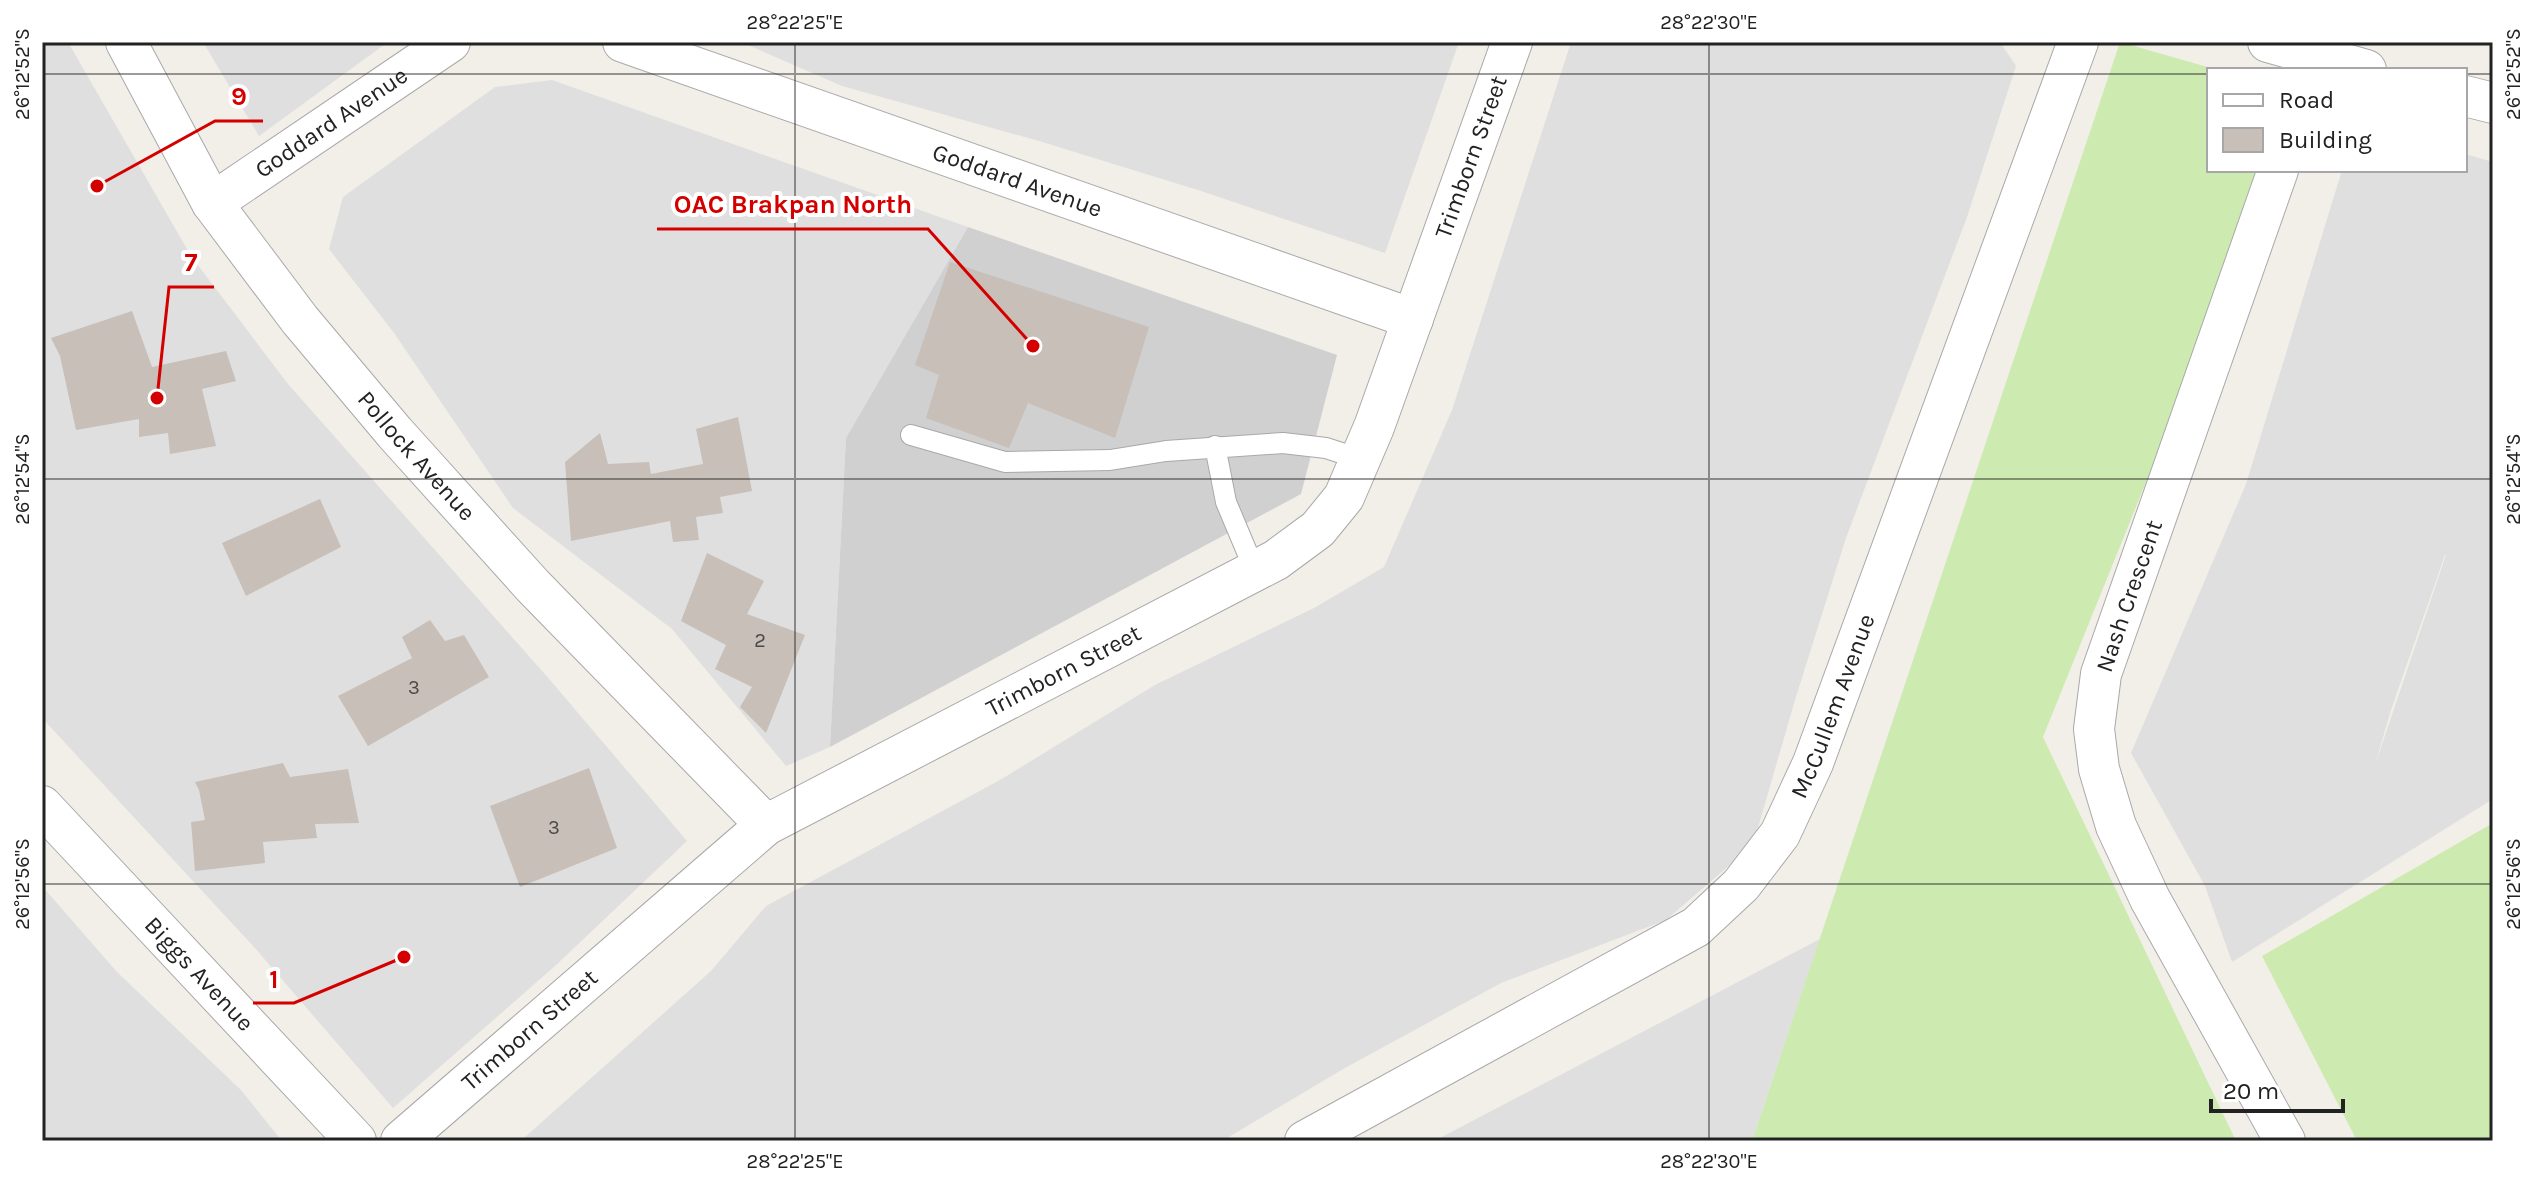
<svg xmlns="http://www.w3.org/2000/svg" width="2535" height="1183" font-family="Karla,sans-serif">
<rect width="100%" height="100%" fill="#f2efe9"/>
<g fill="#e0dfdf" fill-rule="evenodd">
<polygon points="42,42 68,42 191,256 288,384 550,680 687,841 555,966 393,1108 254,947 42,718"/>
<polygon points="203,42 388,42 259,136"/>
<polygon points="741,42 1459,42 1385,253 1201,191 1039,141 842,86"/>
<polygon points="1571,42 2000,42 2016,66 1967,217 1846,538 1795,700 1753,845 1666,920 1501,983 1345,1068 1222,1141 523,1141 524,1138 711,971 766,906 1000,780 1155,685 1314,608 1384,567 1452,410"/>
<polygon points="552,80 968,227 846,438 830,747 786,766 672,629 513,508 394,333 329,249 343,197 495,87"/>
<path d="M2465,154L2493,162V799L2232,962L2205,886L2131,753L2246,484L2342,170H2465ZM2445,555H2446L2375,765L2391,710Z"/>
<polygon points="42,886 117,972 241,1090 282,1141 42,1141"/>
<polygon points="1820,939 1752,1141 1434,1141 1520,1096"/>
</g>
<polygon fill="#d0d0d0" points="968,227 1337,355 1301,494 830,747 846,438"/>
<g fill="#cdebb0">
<polygon points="2120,42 2218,70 2209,70 2209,170 2272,170 2043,737 2236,1141 1752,1141"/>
<polygon points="2493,823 2493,1141 2357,1141 2262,956"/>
</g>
<g fill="#c7bfb8">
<polygon points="950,262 1149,327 1115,438 1028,403 1009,448 926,418 939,375 915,365"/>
<polygon points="132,311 152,367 226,351 236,381 202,389 216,446 170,454 168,433 139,437 139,419 76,430 60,356 51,338"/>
<polygon points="738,417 752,491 720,497 723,513 696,517 699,540 673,542 670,521 571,541 565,462 600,433 608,464 649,462 651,474 703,464 696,429"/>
<polygon points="320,499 341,547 246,596 222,543"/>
<polygon points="707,553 764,581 747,614 805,635 766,733 740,707 752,687 715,669 726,645 681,621"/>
<polygon points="430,620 445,641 464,635 489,677 368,746 338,696 412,658 402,637"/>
<polygon points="283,763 290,777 348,769 359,823 315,824 317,838 263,842 265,863 195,871 191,822 205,820 199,790 195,782"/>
<polygon points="589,768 617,848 520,887 490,806"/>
</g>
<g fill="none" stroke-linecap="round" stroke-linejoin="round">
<g stroke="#a9a9a9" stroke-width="22">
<g id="lane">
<polyline points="911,435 1005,462 1110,460 1166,451 1283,443 1326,448 1360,459"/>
<polyline points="1215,446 1226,502 1255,571"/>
</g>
</g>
<g stroke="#a9a9a9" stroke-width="42">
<g id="street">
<path id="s1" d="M126,42L212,203L300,320L395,433L533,586L766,825"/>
<path id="s2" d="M623,42L1413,319"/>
<polyline points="2268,42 2366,70"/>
<polyline points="2465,96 2493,103"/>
<polyline points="2278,170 2101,674 2094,729 2099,769 2116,826 2150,899 2285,1141"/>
<path id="s3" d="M212,203L450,42"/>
<path id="s4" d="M42,806L356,1141"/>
<path id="s5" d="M401,1141L766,825L1276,560L1318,529L1344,497L1374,427L1512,42"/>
<path id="s6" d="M1305,1141L1696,927L1741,885L1780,834L1813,763L2078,42"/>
</g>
</g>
<use href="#lane" stroke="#fff" stroke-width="20"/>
<use href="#street" stroke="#fff" stroke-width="40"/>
</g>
<path fill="none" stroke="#222" stroke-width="2" stroke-opacity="0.45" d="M795,42V1141M1709,42V1141M42,74H2209M2465,74H2493M42,479H2493M42,884H2493"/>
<g text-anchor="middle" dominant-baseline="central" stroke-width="8" stroke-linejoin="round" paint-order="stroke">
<g font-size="20" fill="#4b4948">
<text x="760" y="640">2</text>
<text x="414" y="687">3</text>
<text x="554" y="827">3</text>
</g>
<g font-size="24" fill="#222" stroke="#fff">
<text stroke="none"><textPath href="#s3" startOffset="144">Goddard Avenue</textPath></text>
<text stroke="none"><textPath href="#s5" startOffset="1514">Trimborn Street</textPath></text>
<text stroke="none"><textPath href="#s2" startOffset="418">Goddard Avenue</textPath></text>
<text stroke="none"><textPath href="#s1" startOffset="508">Pollock Avenue</textPath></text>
<text transform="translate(2129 596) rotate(-71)">Nash Crescent</text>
<text stroke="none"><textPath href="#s5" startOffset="818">Trimborn Street</textPath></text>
<text stroke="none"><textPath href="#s6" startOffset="710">McCullem Avenue</textPath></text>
<text stroke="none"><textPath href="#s4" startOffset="230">Biggs Avenue</textPath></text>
<text stroke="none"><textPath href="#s5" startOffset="170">Trimborn Street</textPath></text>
</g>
</g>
<path fill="none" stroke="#d40000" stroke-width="3" d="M97 186L215 121H263M1033 346L928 229H657M157 398L169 287H214M404 957L294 1003H253"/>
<g fill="#d40000" stroke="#fff" stroke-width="3">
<circle cx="97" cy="186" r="8"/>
<circle cx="1033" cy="346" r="8"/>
<circle cx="157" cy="398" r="8"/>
<circle cx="404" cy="957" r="8"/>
</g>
<g font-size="26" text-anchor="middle" font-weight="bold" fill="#d40000" stroke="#fff" stroke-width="8" stroke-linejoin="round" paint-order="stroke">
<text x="239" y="105">9</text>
<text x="793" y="213">OAC Brakpan North</text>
<text x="191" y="271">7</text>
<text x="274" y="988">1</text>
</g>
<rect width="2535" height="1183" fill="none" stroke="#ffffff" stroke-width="88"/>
<rect x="2207" y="68" width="260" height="104" fill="#ffffff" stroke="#a7a7a7" stroke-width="2"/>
<rect x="2223" y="94" width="40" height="12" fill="#ffffff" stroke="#a7a7a7" stroke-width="2"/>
<text x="2279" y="108" font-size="24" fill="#222222">Road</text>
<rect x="2223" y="128" width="40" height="24" fill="#c7bfb8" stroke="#a7a7a7" stroke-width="2"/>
<text x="2279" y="148" font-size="24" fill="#222222">Building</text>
<path d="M2211 1099v12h132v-12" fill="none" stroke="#222222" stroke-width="4"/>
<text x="2223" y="1099" font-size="24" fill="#222222" stroke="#ffffff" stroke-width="6" paint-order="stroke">20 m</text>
<rect x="44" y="44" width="2447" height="1095" fill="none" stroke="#222" stroke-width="3"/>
<g font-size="20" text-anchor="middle" fill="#222">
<text x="795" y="29">28°22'25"E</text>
<text x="1709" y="29">28°22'30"E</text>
<text transform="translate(22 74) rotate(-90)" y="7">26°12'52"S</text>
<text transform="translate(2513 74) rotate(-90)" y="7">26°12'52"S</text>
<text transform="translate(22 479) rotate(-90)" y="7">26°12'54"S</text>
<text transform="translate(2513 479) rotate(-90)" y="7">26°12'54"S</text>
<text transform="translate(22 884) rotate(-90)" y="7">26°12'56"S</text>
<text transform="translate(2513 884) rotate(-90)" y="7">26°12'56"S</text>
<text x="795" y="1168">28°22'25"E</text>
<text x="1709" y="1168">28°22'30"E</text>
</g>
</svg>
